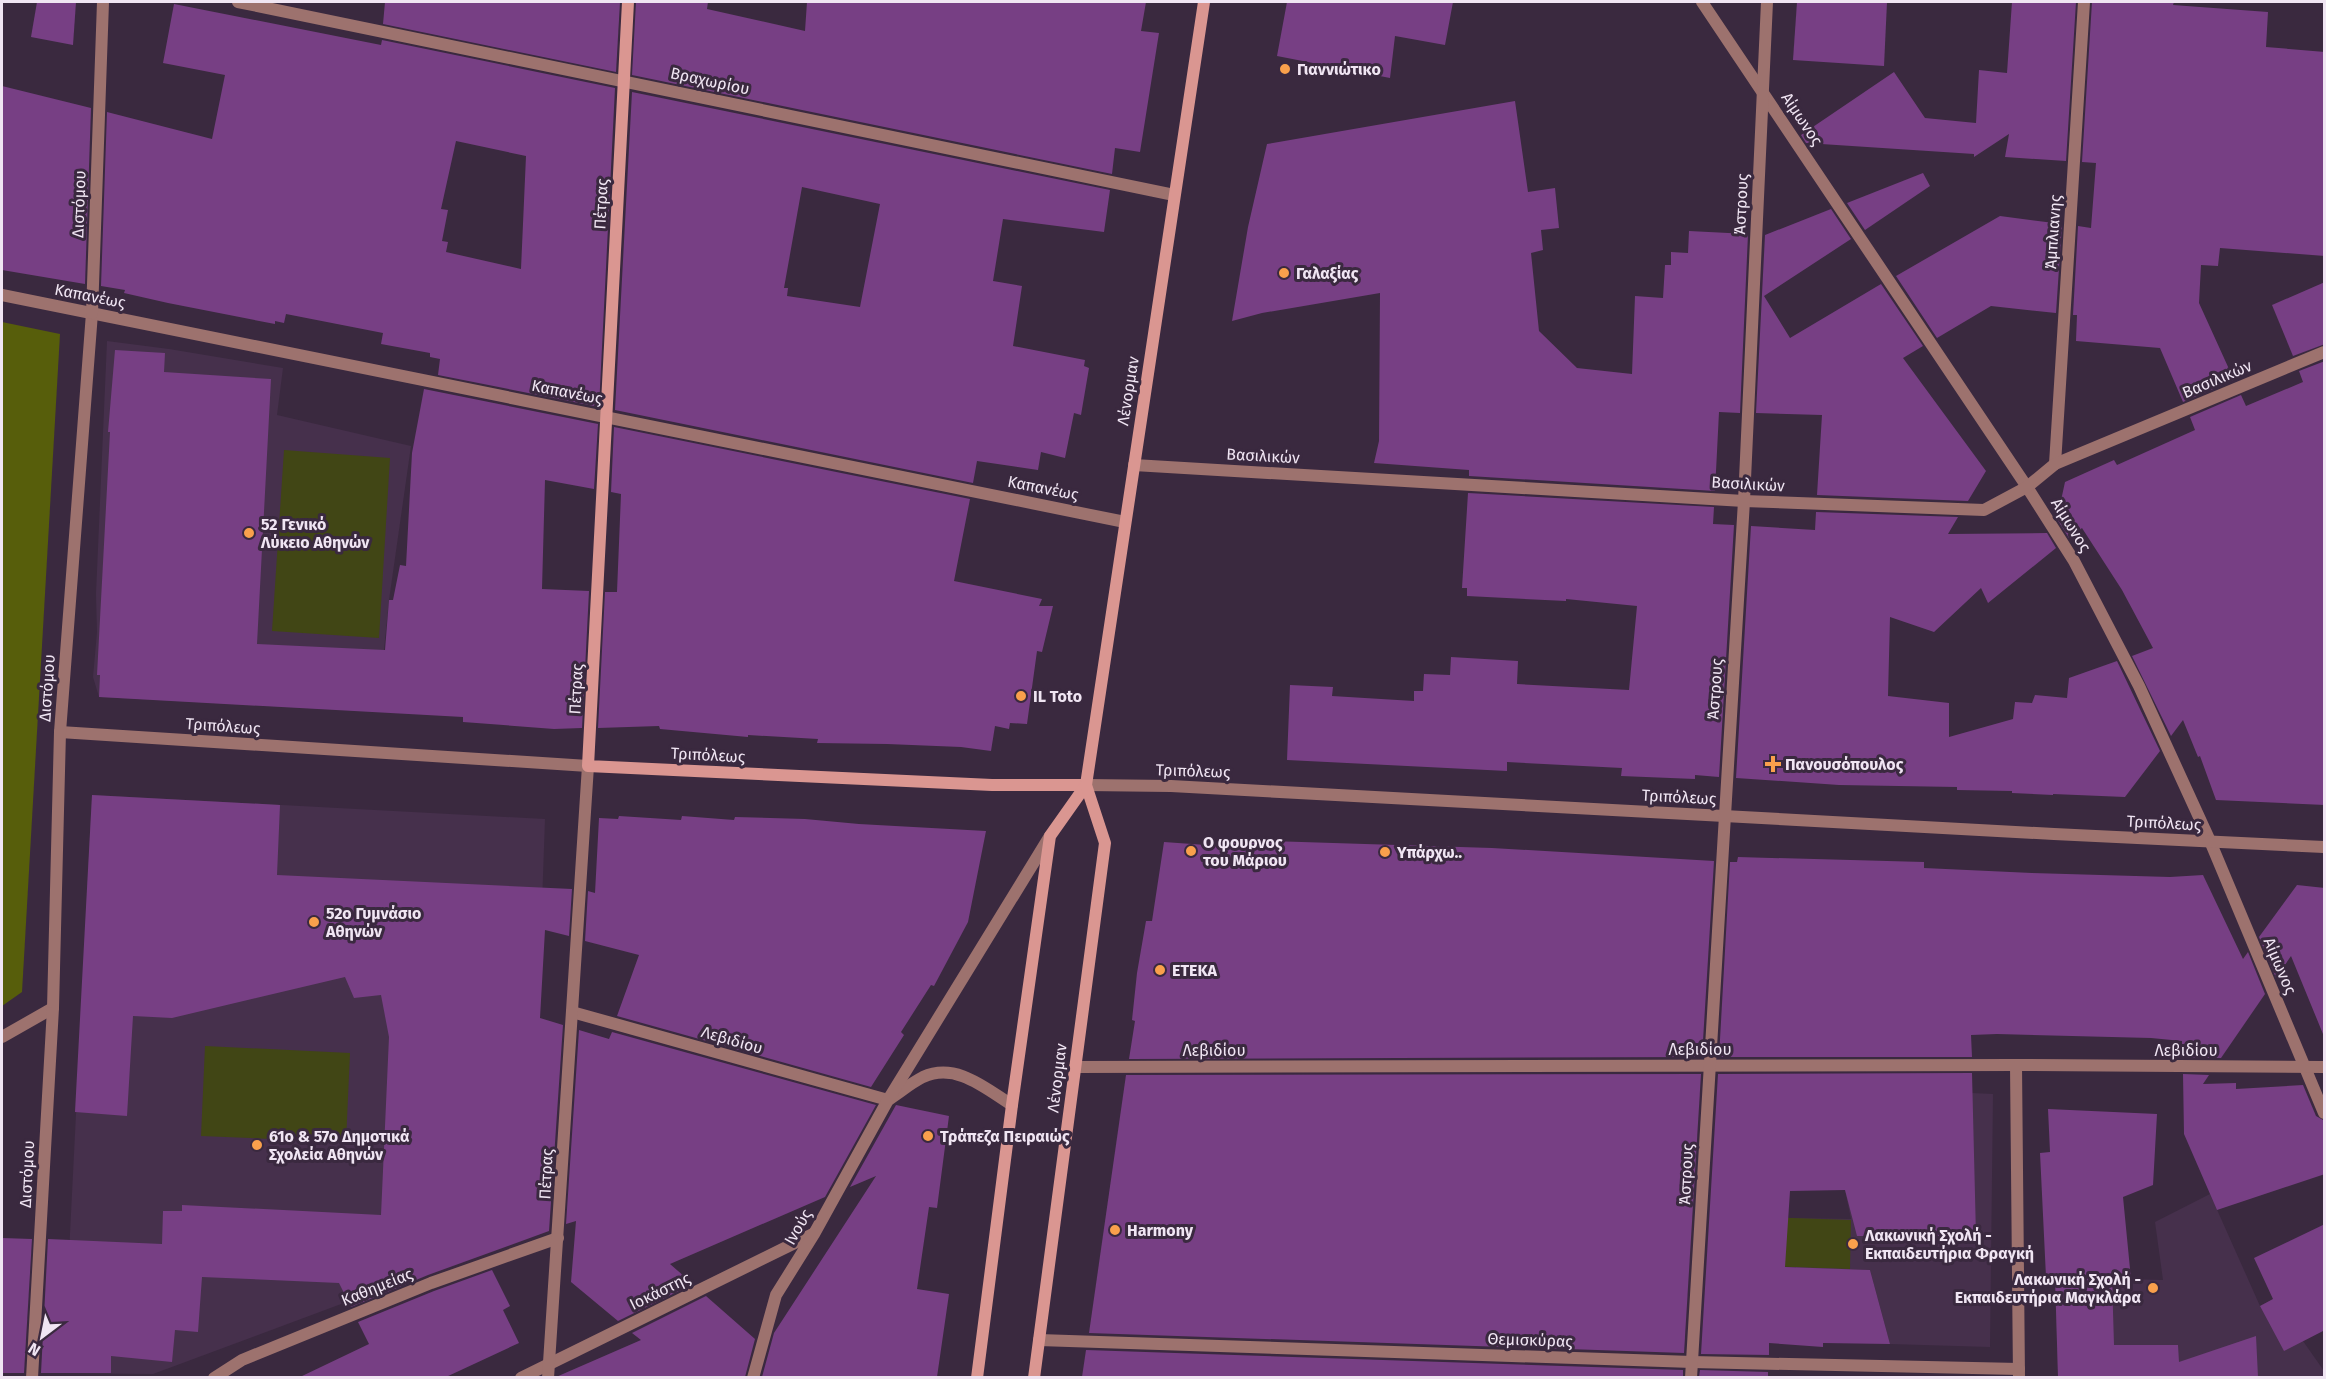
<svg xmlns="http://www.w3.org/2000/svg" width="2326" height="1379" font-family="'Fira Sans',sans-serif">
<rect width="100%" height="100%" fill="#3a293f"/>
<g fill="#46304c">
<polygon points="107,341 169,349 283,368 277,415 411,446 389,600 384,650 389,652 385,712 99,697 93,677 97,632 96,594"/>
<polygon points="92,795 545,819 540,961 392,1285 153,1374 63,1373"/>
<polygon points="1972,1093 1993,1094 1990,1347 1890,1344 1870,1270 1796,1268 1788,1218 1851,1219 1845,1190"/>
<polygon points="2210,1194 2260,1306 2324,1273 2324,1330 2303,1341 2324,1371 2324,1377 2058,1377 2055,1277 2163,1280 2155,1222"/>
</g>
<g fill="#414615">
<polygon points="284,450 390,458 379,638 272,631"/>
<polygon points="205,1046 350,1053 346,1142 201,1136"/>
<polygon points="1731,1216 1851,1220 1850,1269 1730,1265"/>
</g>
<polygon fill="#575e0b" points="2,322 60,334 22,992 2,1006"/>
<g fill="#773f84" fill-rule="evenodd">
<polygon points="37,2 76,2 73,45 31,37"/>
<polygon points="385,2 620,2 616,72 383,24"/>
<polygon points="636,2 708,2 707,9 805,31 807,2 1146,2 1141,31 1159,33 1140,152 1115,148 1112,174 632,75"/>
<polygon points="1287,2 1453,2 1445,45 1395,36 1390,78 1277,56"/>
<polygon points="1797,2 1887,2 1884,66 1793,60"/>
<polygon points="2012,2 2076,2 2066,161 2005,157 2009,134 1974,157 1974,154 1806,143 1801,135 1894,72 1925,118 1976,123 1979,70 2007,73"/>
<polygon points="2092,2 2174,2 2173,5 2268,12 2266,47 2325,52 2325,256 2220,248 2218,266 2201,265 2199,303 2234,380 2183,402 2160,348 2076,341 2077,315 2073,315 2078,226 2091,228 2096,163 2082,162"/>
<path d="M174,4L381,45L382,40L615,88L599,407L438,375L440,359L430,357V353L381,344L383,333L286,314L284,323L275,321V324L168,303L124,293L125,290L101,286L107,112L212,139L225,75L163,63ZM456,141L526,156L521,269L446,252L448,242L442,241L448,210L441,209Z"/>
<polygon points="2,86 91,108 85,284 2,270"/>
<path d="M632,92L1110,190L1104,232L1003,219L993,281L1022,286L1013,346L1085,360L1084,366L1089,368L1081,415L1074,413L1065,458L1041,452L1038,470L977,461L973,483L615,410ZM802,187L880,204L860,307L787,296L788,288H784Z"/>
<polygon points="1515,101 1528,192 1555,188 1559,228 1541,230 1543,250 1531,253 1539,331 1577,368 1632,374 1635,296 1663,298 1665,265 1671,265 1671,252 1688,253 1689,231 1748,234 1740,413 1719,412 1715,491 1469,476 1469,470 1374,463 1379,441 1380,293 1262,313 1232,321 1248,227 1267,144"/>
<polygon points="1923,173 1930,186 1865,230 1847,203"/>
<polygon points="1831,209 1851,239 1764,296 1790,338 1881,284 1923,346 1903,358 1986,471 1968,501 1817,495 1822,415 1756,413 1765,235"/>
<polygon points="2000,216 2062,224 2056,313 1991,306 1937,338 1896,276"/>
<polygon points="2325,282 2325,344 2293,356 2272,305"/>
<polygon points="115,350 165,353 164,372 271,379 257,644 385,650 389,600 393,600 400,565 406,566 412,453 424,389 598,424 594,489 545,480 542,589 589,591 582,728 554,729 463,722 463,717 99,697 100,675 97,675 110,432 108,432"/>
<polygon points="2325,361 2325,805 2216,800 2200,756 2198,757 2183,720 2171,736 2132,656 2153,648 2122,590 2082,528 2069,538 2057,519 2065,482 2114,460 2117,465 2195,430 2190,417 2241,395 2246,406 2303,382 2299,371"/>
<polygon points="614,427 970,499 954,581 1042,599 1039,606 1053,606 1042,652 1037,651 1027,724 1010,723 1009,729 995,726 991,751 961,747 887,744 817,743 818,739 748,735 748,737 660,729 659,726 598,728 605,592 617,592 621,494 611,492"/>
<polygon points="1468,493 1714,507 1713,524 1734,525 1719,777 1695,775 1695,779 1621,776 1622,768 1507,762 1507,771 1287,760 1290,685 1333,687 1332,696 1414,701 1414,691 1423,691 1424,674 1450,675 1451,657 1518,661 1517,684 1629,690 1637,606 1566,599 1566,601 1467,596 1467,588 1462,588"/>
<polygon points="1816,512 1958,517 1948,534 2047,533 2056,548 1988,603 1981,588 1934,632 1890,617 1888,696 1949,703 1949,737 2013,719 2015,702 2032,703 2035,695 2067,698 2069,678 2117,661 2160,751 2125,797 2053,794 2053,795 2012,793 2012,791 1957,790 1957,787 1839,785 1736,778 1751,526 1815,530"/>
<polygon points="92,795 280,805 277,875 572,889 569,936 545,930 540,1018 563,1025 549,1231 428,1275 351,1307 339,1283 202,1277 198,1332 175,1330 172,1362 111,1356 111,1373 41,1373 48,1239 162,1244 163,1211 182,1211 182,1205 381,1215 389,1037 381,995 354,998 345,977 172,1018 133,1016 127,1116 75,1112"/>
<polygon points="619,816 681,820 682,816 734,820 735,817 805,819 859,824 986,831 968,922 934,986 931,985 901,1032 904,1035 871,1087 617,1016 639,955 585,941 588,891 595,893 599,818 618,819"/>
<polygon points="1234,840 1492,848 1714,861 1702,1057 1129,1059 1135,1021 1132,1020 1137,973 1146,921 1152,921 1164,842 1234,847"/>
<polygon points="1738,857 1924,862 1924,868 2032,873 2170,877 2203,875 2243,959 2248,952 2265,994 2221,1058 2182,1058 2182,1041 2151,1038 1997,1034 1971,1035 1972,1057 1719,1057 1730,862 1737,862"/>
<polygon points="2297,885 2325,888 2323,1034 2291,956 2276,978 2259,937"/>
<polygon points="579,1030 609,1039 612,1032 876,1105 825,1197 670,1264 693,1284 618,1321 571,1282 576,1221 566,1224"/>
<polygon points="1972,1073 1976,1236 1857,1236 1845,1190 1790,1191 1785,1267 1870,1270 1890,1344 1823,1343 1823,1347 1769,1343 1769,1355 1701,1354 1718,1074"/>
<polygon points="1701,1074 1684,1353 1089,1333 1126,1075"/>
<polygon points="2183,1074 2209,1075 2203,1084 2236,1083 2236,1089 2303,1085 2316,1116 2325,1121 2325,1174 2217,1210 2184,1134"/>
<polygon points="896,1105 949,1116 937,1208 929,1207 917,1289 949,1294 937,1377 762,1377 774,1333 876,1176 850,1187"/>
<polygon points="2048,1109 2157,1114 2153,1185 2123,1197 2131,1279 2112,1278 2114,1345 2178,1345 2179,1362 2256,1336 2258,1377 2058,1377 2055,1277 2046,1277 2040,1153 2050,1152"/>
<polygon points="2325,1224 2325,1330 2284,1351 2260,1306 2273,1299 2254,1258"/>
<polygon points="2,1238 32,1239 24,1373 2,1373"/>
<polygon points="492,1270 510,1306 503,1310 519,1343 446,1377 300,1377 369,1344 358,1322 434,1291"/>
<polygon points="706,1296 755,1339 745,1377 556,1377 641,1340 632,1333"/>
<polygon points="1086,1350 1683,1370 1683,1377 1082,1377"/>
<polygon points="1700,1370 1768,1372 1768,1377 1699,1377"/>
</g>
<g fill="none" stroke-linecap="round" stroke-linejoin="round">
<g stroke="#9d726e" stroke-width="12">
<polyline points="60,732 588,766"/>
<polyline points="2,1037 53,1008"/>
<polyline points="2016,1065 2019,1378"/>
<polyline points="32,1378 53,1008 60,732 92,313"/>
</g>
<g stroke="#9d726e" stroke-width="12">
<polyline points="238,2 1174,195"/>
<polyline points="1702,2 2027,487 2074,561 2139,686 2210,841 2324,1113"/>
<polyline points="2,295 1125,522"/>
<polyline points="92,313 103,2"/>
<polyline points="2055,464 2084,2"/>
<polyline points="1134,465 1744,501 1984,510 2027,487 2055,464 2324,352"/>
<polyline points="1086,785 1171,786 2054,834 2324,847"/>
<path d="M572,1012L888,1100C899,1093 911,1083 923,1077C956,1062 985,1088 1012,1105"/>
<polyline points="1075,1067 2016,1065 2324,1067"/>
<polyline points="1039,1340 1692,1362 2019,1369"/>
<polyline points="214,1378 242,1360 431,1283 558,1238"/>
<polyline points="521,1378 813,1234"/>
<polyline points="548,1378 588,766"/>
<polyline points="753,1378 776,1295 814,1234 888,1100 1050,836"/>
<polyline points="1691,1378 1744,501 1767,2"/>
</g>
<g stroke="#da9691" stroke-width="12">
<polyline points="628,2 588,766 992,785 1086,785"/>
<polyline points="977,1378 1012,1105 1050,836 1086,785 1204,2"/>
<polyline points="1034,1378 1105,843 1086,785"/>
</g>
</g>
<g fill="#f9a04c" stroke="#3a293f" stroke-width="2">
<circle cx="1285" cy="69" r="6"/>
<circle cx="1284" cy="273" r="6"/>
<circle cx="249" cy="533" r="6"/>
<circle cx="1021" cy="696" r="6"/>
<path d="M1770 755h6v6h6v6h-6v6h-6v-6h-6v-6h6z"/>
<circle cx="1191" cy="851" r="6"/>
<circle cx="1385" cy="852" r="6"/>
<circle cx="314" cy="922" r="6"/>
<circle cx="1160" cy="970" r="6"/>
<circle cx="928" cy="1136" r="6"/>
<circle cx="257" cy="1145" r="6"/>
<circle cx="1115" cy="1230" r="6"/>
<circle cx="1853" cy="1244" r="6"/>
<circle cx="2153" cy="1288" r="6"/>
</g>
<g text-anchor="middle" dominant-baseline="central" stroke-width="6" stroke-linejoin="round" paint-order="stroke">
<g font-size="16" font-weight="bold" fill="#f0e5f3" stroke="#3a293f" text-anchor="start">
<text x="1297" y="69">Γιαννιώτικο</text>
<text x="1296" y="273">Γαλαξίας</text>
<text x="261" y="524">52 Γενικό<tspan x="261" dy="18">Λύκειο Αθηνών</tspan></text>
<text x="1033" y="696">IL Toto</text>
<text x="1785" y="764">Πανουσόπουλος</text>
<text x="1203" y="842">Ο φουρνος<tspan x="1203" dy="18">του Μάριου</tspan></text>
<text x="1397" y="852">Υπάρχω..</text>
<text x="326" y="913">52ο Γυμνάσιο<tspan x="326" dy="18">Αθηνών</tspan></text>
<text x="1172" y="970">ΕΤΕΚΑ</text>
<text x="269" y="1136">61ο &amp; 57ο Δημοτικά<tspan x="269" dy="18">Σχολεία Αθηνών</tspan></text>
<text x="940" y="1136">Τράπεζα Πειραιώς</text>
<text x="1127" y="1230">Harmony</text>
<text x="1865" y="1235">Λακωνική Σχολή -<tspan x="1865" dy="18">Εκπαιδευτήρια Φραγκή</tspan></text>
<text x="2141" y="1279" text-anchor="end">Λακωνική Σχολή -<tspan x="2141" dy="18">Εκπαιδευτήρια Μαγκλάρα</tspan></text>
</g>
<g font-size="16" fill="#f0e5f3" stroke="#3a293f">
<text transform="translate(710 81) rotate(12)">Βραχωρίου</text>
<text transform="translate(1802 119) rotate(56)">Αίμωνος</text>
<text transform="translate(79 204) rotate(-88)">Διστόμου</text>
<text transform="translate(601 204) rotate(-87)">Πέτρας</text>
<text transform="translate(1741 204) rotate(-87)">Άστρους</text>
<text transform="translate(2053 232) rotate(-86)">Άμπλιανης</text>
<text transform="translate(90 296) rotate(11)">Καπανέως</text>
<text transform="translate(2217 379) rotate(-23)">Βασιλικών</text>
<text transform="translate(1128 391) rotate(-81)">Λένορμαν</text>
<text transform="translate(567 392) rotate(11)">Καπανέως</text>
<text transform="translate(1263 456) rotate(3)">Βασιλικών</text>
<text transform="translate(1748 484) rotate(3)">Βασιλικών</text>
<text transform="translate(1043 488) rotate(11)">Καπανέως</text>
<text transform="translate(2071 525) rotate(58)">Αίμωνος</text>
<text transform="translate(47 688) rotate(-86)">Διστόμου</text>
<text transform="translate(576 689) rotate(-87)">Πέτρας</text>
<text transform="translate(1715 689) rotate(-86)">Άστρους</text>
<text transform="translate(223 726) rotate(4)">Τριπόλεως</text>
<text transform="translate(708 755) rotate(3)">Τριπόλεως</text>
<text transform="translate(1193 771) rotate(2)">Τριπόλεως</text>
<text transform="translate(1679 797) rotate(3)">Τριπόλεως</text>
<text transform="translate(2164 823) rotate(3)">Τριπόλεως</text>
<text transform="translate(2280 966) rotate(67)">Αίμωνος</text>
<text transform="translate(732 1040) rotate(16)">Λεβιδίου</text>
<text x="1700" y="1049">Λεβιδίου</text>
<text x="1214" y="1050">Λεβιδίου</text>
<text x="2186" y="1050">Λεβιδίου</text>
<text transform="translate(1057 1078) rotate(-83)">Λένορμαν</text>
<text transform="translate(27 1174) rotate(-87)">Διστόμου</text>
<text transform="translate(546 1174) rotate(-87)">Πέτρας</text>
<text transform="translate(1686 1174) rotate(-87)">Άστρους</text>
<text transform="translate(798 1227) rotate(-60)">Ινούς</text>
<text transform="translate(377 1287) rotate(-22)">Καθημείας</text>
<text transform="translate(660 1291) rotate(-26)">Ιοκάστης</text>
<text transform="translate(1530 1340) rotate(2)">Θεμισκύρας</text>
</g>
</g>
<rect width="2326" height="1379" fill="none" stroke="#f0e5f3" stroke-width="6"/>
<g transform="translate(42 1337) rotate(212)" stroke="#3a293f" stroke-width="4.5" paint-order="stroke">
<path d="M0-4.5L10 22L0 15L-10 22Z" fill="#f0e5f3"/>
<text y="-9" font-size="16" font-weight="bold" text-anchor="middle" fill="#f0e5f3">N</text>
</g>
</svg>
